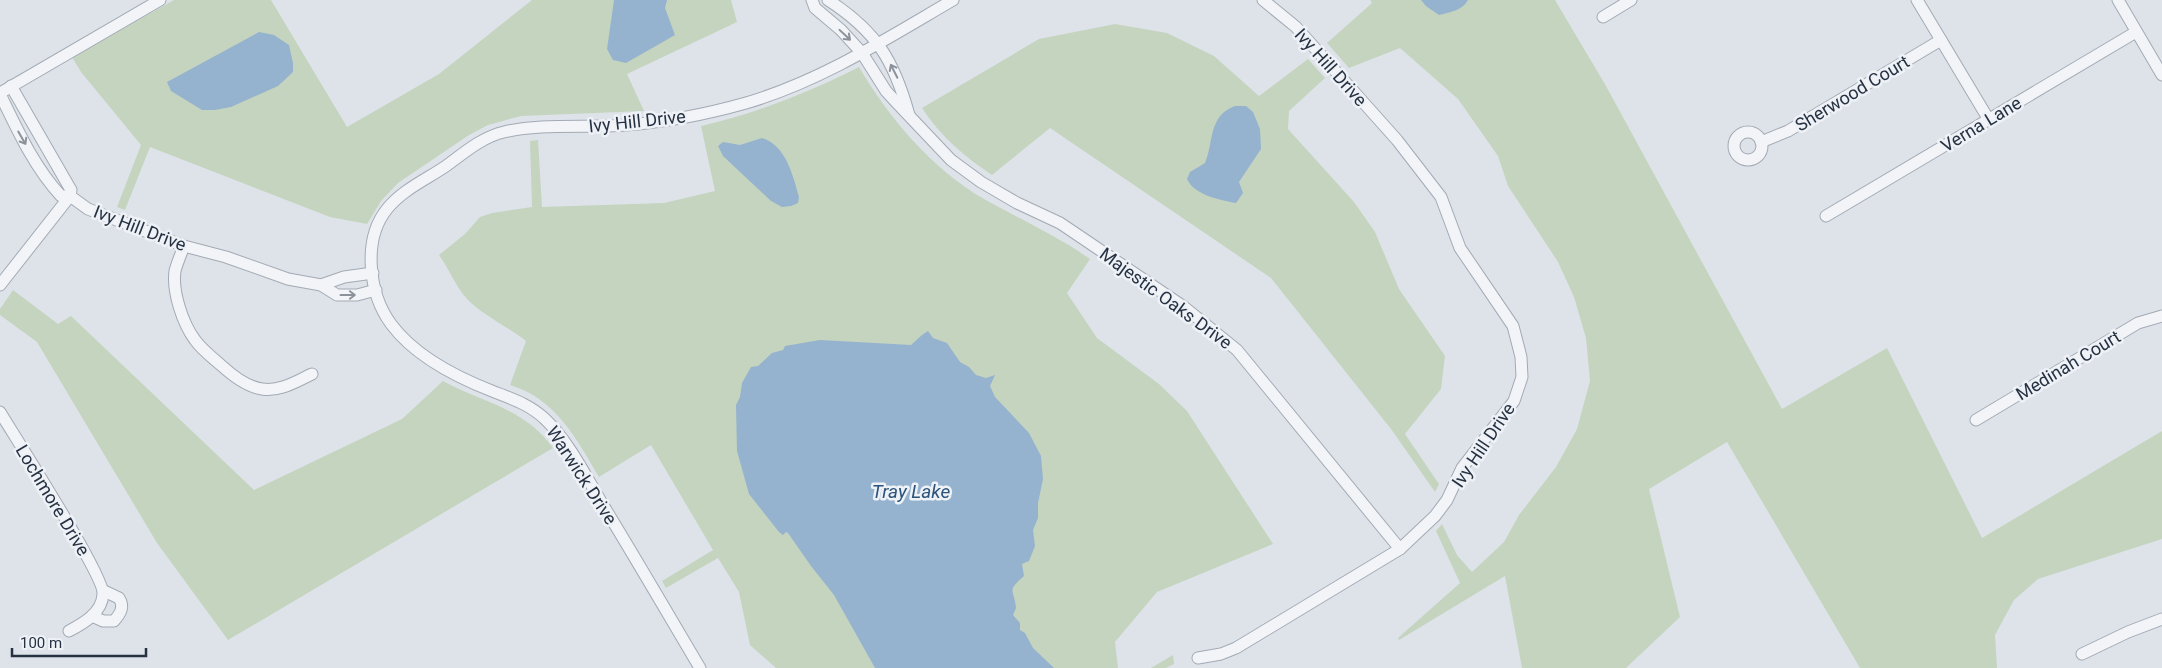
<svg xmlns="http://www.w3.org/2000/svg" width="2162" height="668" font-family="Roboto,sans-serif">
<rect width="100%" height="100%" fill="#dee3ea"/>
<g fill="#c5d4bf">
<polygon points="174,0 271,0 347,127 439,74 532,0 731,0 737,22 627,74 644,111 521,116 488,125 469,135 398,183 381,201 367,224 330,217 150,147 125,210 117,207 141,145 81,72 72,57"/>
<polygon points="1370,0 1555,0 1606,86 1782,409 1887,348 1982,538 2162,431 2162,539 2038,579 2014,600 1995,635 1997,668 1860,668 1727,442 1649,489 1680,617 1626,668 1522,668 1505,576 1399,640 1398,638 1460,583 1436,531 1442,524 1457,555 1472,572 1504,542 1519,515 1556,467 1577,429 1590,381 1586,338 1574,297 1558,262 1508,186 1498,156 1458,99 1400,48 1349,68 1327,43 1372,3"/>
<path d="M1115,24L1167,33L1214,56L1259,96L1308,59L1325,78L1289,111L1288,129L1354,202L1375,232L1399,289L1445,356L1441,389L1405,434L1439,484L1435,492L1391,429L1271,278L1050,128L992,175C965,157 940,136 922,108L1039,39Z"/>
<path d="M859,67C889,118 932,169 984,199C1019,219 1056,235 1090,259L1067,293L1097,338L1159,384L1187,411L1273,544L1157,592L1115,642L1118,668H776L750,645L739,592L718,558L666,588L662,581L713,550L651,445L599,477C576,438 556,399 510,385L526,341C511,329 480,313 468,300C455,286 450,270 439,255L465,234L480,217L492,213L532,207L530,141L538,140L542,207L664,203L715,191L701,126C756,113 808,93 859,67Z"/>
<path d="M13,290L58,324L71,316L254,490L402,419L443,381C483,403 525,408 553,448L228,640L157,543L37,342L0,315V309Z"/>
<polygon points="1173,655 1174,664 1166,668 1151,668"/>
</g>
<g fill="#95b3ce">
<polygon points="614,0 667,0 665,8 675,35 626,63 613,60 607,49"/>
<path d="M1421,0H1468C1462,11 1450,12 1439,15L1426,6Z"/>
<polygon points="259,32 274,35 289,45 293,63 293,72 278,86 231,107 215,110 202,110 171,91 167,82"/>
<path d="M1235,106H1246L1253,112L1260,129L1261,149L1239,182L1243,193L1236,203C1220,200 1194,195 1187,179L1190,172L1205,163C1214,141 1208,116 1235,106Z"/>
<path d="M762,138C786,145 793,176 799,197L798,203L791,206L782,207L771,201L723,156L718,146L723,142L740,145Z"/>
<path d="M928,331L933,338L947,343L960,362L969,367L976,375L986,378L995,375L990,386L995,397L1029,433L1041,456L1043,479L1038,503V518L1033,530L1035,546L1029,561L1022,564L1024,576C1006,592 1014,588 1016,608L1013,615L1020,623V630L1025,633L1033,648L1054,668H875L834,595L811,566L788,533L786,532L783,535L779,532L749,494L737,451L736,405L740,397L742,383L751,367L758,366L772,353L783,350L785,346L820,340L911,345L922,335Z"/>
</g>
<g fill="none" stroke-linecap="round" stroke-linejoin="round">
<g stroke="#a3aab4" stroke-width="13">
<g id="minor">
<polyline points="812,0 815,8 841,30 862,53 886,91 897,103 951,160 981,182 1017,203 1060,223 1097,248 1184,307 1237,350 1400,549"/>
<path d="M828,0C876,31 894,60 909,115"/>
<polyline points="1917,0 1989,120"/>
<polyline points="2118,0 2162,75"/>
<polyline points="1603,17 1631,0"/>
<polyline points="0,93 160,0"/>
<path d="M0,94C17,129 34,167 61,196H70"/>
<circle cx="1748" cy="146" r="14"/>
<polyline points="1761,142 1788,131 1941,40"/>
<polyline points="70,196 88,209 184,246 226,257 288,279 321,285 337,295 357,295 376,290"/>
<polyline points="1826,216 2136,32"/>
<path d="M184,246C181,254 177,263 175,271C172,292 183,324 195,340C202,350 213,358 222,366C233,376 247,387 262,389C280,392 297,381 312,374"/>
<polyline points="0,285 70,196 71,190 11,86"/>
<polyline points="321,285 344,277 373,273"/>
<path d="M0,412C15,437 105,577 103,594C102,613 84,623 69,631"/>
<polyline points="1976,420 2138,323 2162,316"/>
<path d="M92,616L103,621H114C120,614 125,607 119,598L104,591"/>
<polyline points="2082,654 2128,632 2162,619"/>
<polyline points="1198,658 1221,654 1236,648 1400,549 1417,533 1435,516 1447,500 1462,468 1514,401 1522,377 1521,357 1513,326 1460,248 1441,197 1397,140 1296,27 1263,0"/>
<path d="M700,668C668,614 636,559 603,505C586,477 570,443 545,419C529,404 512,399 492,391C456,377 414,355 391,324C369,294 362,240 387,209C402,190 427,179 446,166C464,153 482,137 504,132C541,123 587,128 626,125C666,122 707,114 746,103C821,81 886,39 953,0"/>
</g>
</g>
<use href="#minor" stroke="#f2f4f7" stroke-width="11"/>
</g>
<defs><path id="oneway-shaft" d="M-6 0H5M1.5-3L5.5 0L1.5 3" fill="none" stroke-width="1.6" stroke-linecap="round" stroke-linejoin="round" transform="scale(1.25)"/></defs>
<g stroke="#8c929c">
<use href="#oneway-shaft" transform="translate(845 35) rotate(43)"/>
<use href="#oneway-shaft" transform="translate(894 71) rotate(-117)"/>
<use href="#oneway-shaft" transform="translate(22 138) rotate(60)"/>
<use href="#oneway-shaft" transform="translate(348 295)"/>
</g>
<g text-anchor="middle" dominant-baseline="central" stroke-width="5" stroke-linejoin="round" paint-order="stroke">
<g font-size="18" fill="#263142" stroke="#eef2f7">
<text transform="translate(1331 67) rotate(48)">Ivy Hill Drive</text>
<text transform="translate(1852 93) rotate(-31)">Sherwood Court</text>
<text transform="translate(637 121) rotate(-6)">Ivy Hill Drive</text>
<text transform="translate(1981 124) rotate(-31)">Verna Lane</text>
<text transform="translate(140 228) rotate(21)">Ivy Hill Drive</text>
<text transform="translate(1166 298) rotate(36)">Majestic Oaks Drive</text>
<text transform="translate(2068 365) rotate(-31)">Medinah Court</text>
<text transform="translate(1483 445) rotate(-56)">Ivy Hill Drive</text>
<text transform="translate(582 475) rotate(57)">Warwick Drive</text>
<text transform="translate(53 500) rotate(59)">Lochmore Drive</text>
</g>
<g font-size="19" font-style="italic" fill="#2c537a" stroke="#eef2f7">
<text x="911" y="491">Tray Lake</text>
</g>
</g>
<path d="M12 648v8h134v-8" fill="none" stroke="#263142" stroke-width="2.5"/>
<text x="20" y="648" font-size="15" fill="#263142" stroke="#eef2f7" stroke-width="4" paint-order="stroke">100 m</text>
</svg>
